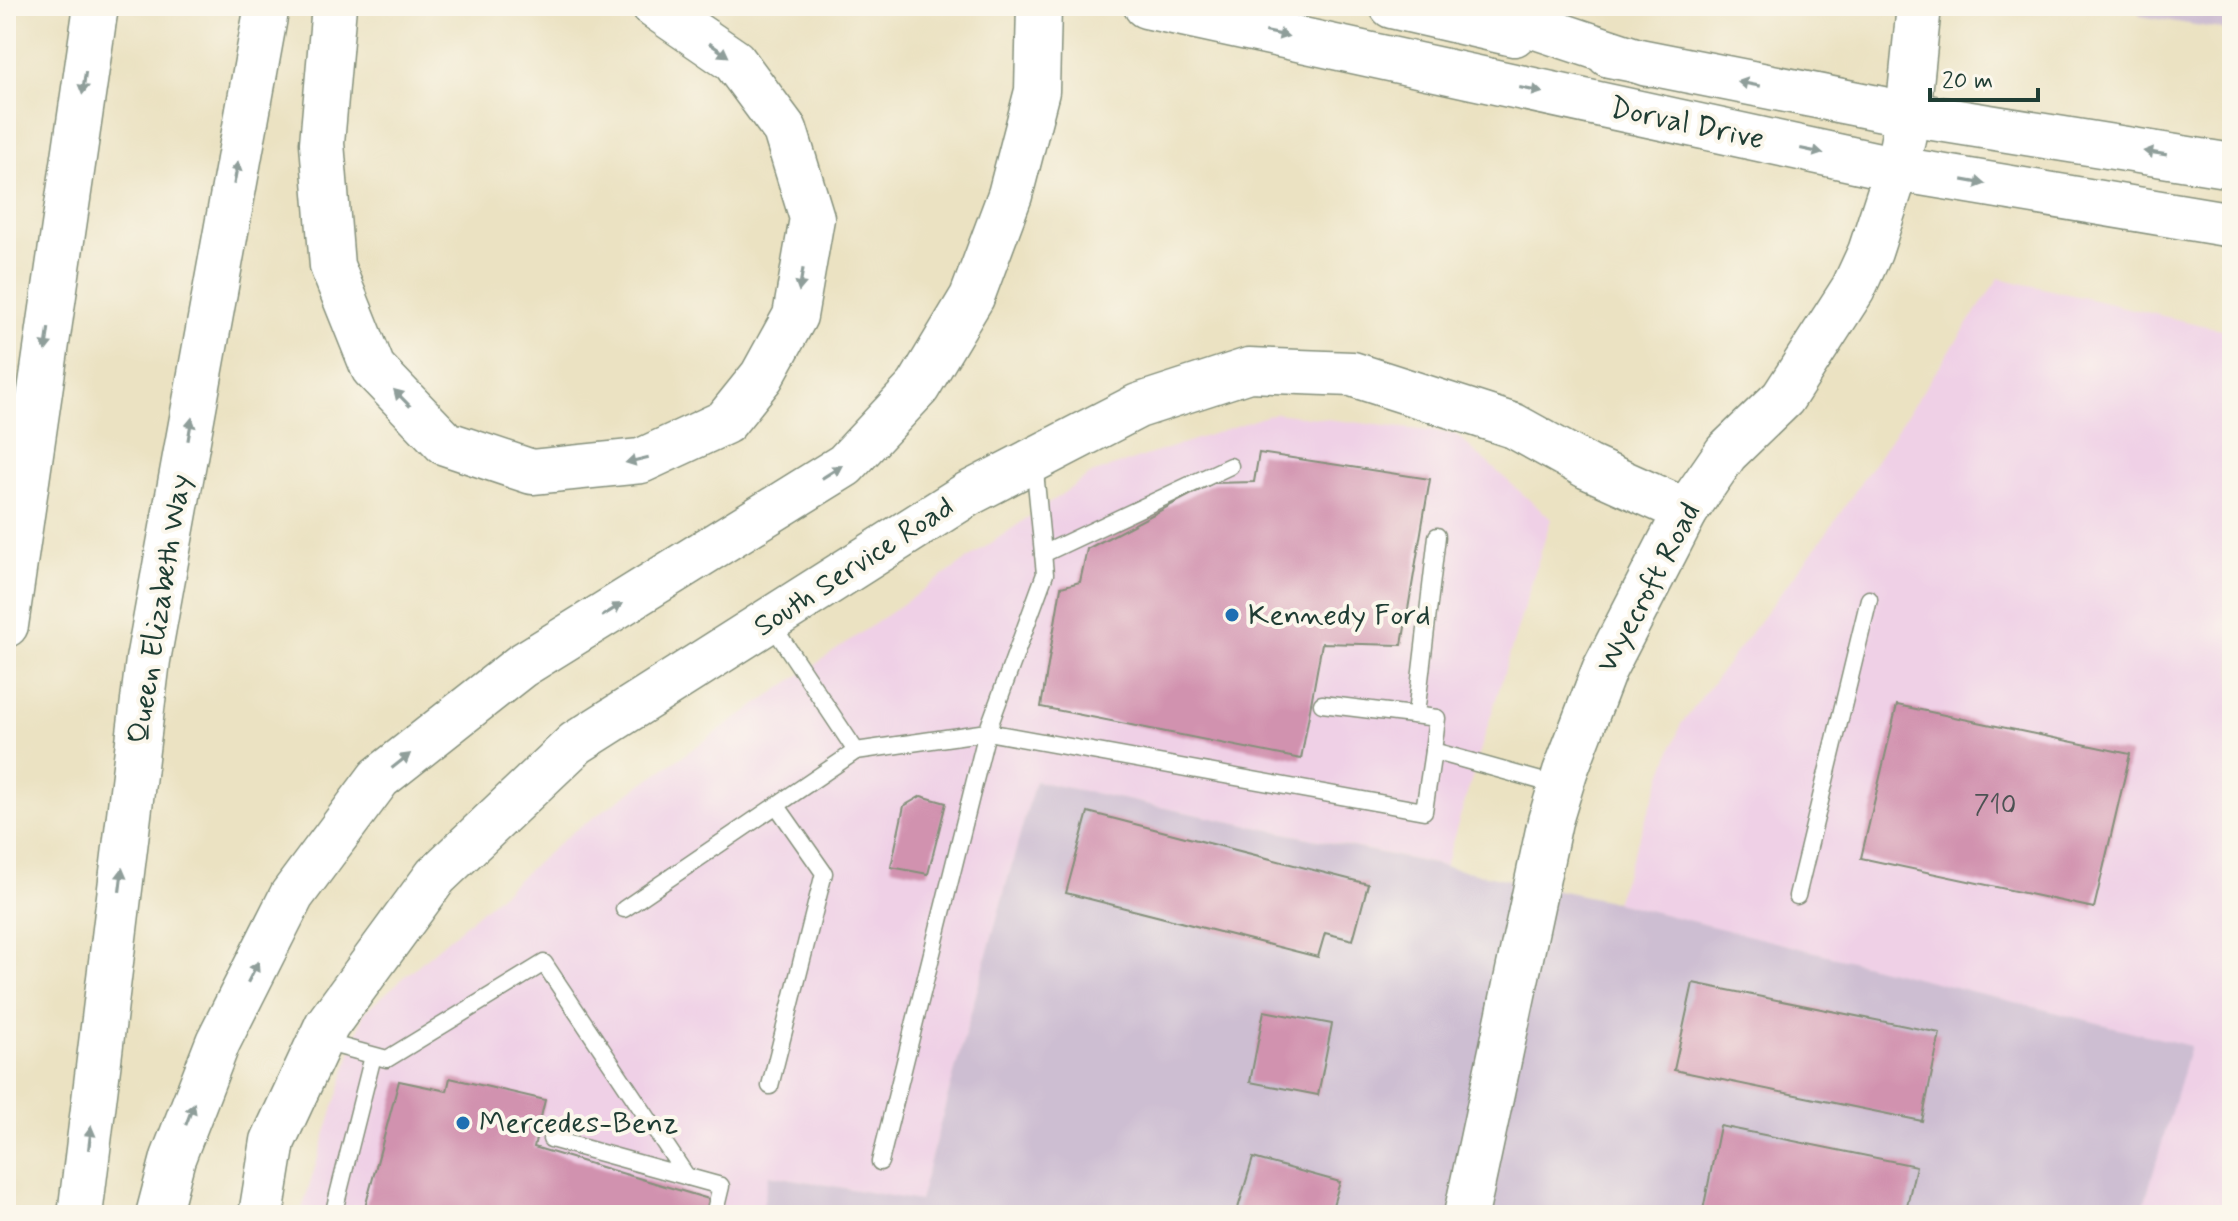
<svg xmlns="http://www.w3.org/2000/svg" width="2238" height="1221" font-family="Mynerve,sans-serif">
<rect width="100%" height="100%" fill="#fbf7ec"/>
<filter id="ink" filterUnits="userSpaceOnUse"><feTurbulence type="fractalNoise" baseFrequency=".0125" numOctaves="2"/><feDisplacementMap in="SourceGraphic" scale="16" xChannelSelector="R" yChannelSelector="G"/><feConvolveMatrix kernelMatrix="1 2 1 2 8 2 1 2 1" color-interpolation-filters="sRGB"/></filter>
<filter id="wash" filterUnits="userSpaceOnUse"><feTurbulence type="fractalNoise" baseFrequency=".006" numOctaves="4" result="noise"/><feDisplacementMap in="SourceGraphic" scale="32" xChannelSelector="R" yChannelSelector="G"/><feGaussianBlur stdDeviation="1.8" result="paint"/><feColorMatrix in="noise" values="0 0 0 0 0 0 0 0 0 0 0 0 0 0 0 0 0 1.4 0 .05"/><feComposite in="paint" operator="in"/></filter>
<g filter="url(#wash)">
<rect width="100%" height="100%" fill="#ebe2c2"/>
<g fill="#efd0e6">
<polygon points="1999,278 2232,332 2232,1215 2141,1215 2189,1046 1615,902 1681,724 1828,531"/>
<polygon points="1275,413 1455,434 1551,519 1445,866 1035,781 919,1201 770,1175 761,1215 300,1215 364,1012 571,833 1091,474"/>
</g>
<g fill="#cdbed2">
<polygon points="2136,6 2232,6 2232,31 2140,16"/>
<polygon points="1035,781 1615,902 2190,1046 2141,1215 761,1215 769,1175 919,1201"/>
</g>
<g id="blocks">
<g fill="#d192af">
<polygon points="1259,453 1430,479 1402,645 1322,643 1301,759 1041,707 1061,587 1080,582 1087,549 1213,483 1254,482"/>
<polygon points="1897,705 2130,754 2094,908 1861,858"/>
<polygon points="921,796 946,803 928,874 891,867 904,806"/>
<polygon points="1088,812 1368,884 1353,940 1325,933 1318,957 1066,893"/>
<polygon points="1693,983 1940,1033 1922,1121 1674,1070"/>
<polygon points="1264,1011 1332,1024 1318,1095 1250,1082"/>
<polygon points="450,1078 545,1100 534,1147 712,1200 708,1215 363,1215 399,1081 447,1091"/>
<polygon points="1720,1126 1916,1166 1905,1215 1702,1215"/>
<polygon points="1253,1158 1340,1182 1330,1215 1236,1215"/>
</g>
</g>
</g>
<g filter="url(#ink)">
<use href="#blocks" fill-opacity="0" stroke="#85907b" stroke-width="2"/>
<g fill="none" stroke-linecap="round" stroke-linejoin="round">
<g stroke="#85907b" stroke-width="19">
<g id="lane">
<polyline points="1034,461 1045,574 987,732 1424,811 1433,751"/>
<polyline points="1043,554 1230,466"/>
<polyline points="1322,704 1437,718 1433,751 1559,786"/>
<polyline points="1416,714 1437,536"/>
<polyline points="856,751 987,732 880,1162"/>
<polyline points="1797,896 1869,599"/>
<polyline points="624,909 856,751 771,623"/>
<polyline points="320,1041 387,1059 544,963 687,1177"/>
<polyline points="770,1086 824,873 777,806"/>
<polyline points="551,1139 721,1186 714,1215"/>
<polyline points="333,1215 373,1056"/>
</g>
</g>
<g stroke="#85907b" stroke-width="47">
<g id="secondary">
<polyline points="1146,6 1897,169 2232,225"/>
<polyline points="1392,6 1514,34"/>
<polyline points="1609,55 1908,114 2232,166"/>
<polyline points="261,1215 273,1141 327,1025 436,876 576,743 968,494 1138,406 1249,370 1352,374 1514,426 1588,467 1686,511"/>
<polyline points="1466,1215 1550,821 1565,772 1604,670 1686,511 1726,453 1783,398 1853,289 1870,252 1897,169 1908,114 1919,6"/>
</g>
</g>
<g stroke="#85907b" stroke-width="47">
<g id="highway">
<polyline points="334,6 322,143 332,266 373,368 445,443 532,472 641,461 725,422 762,376 795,316 812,218 785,130 734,61 654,6"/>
<polyline points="1473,6 1647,64"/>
<polyline points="6,625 96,6"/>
<polyline points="80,1215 148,660 267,6"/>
<polyline points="158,1215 173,1158 218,1042 292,895 379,778 521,666 845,465 918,387 972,297 1010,195 1037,91 1039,6"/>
</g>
</g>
<use href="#lane" stroke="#fff" stroke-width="16"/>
<use href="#secondary" stroke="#fff" stroke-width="44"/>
<use href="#highway" stroke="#fff" stroke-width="44"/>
</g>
<defs><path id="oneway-solid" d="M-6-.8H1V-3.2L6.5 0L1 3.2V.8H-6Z" transform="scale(2)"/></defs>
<g fill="#8f9e9a">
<use href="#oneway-solid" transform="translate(1277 34) rotate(12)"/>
<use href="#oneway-solid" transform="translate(719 50) rotate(35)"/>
<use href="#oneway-solid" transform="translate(84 83) rotate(98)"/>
<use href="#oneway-solid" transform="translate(1749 84) rotate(-169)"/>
<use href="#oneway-solid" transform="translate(1531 90) rotate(12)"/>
<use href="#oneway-solid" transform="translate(1812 151) rotate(12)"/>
<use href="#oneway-solid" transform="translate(2155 153) rotate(-171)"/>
<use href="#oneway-solid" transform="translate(236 173) rotate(-80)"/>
<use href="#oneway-solid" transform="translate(1974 182) rotate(10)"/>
<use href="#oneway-solid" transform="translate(801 280) rotate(100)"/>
<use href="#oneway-solid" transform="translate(47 340) rotate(98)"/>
<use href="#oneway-solid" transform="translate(402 398) rotate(-134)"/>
<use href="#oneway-solid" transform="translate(190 429) rotate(-80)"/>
<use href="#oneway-solid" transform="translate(637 460) rotate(167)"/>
<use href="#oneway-solid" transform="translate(832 472) rotate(-32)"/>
<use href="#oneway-solid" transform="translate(612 610) rotate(-32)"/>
<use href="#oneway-solid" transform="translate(401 761) rotate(-38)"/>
<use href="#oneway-solid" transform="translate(121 880) rotate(-83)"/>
<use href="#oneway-solid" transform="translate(253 972) rotate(-63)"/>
<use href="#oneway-solid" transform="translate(190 1114) rotate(-69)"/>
<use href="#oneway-solid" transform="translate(90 1138) rotate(-83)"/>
</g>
</g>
<g fill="#1f6fb2" stroke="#fbf7ec" stroke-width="3">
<circle cx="1232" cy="615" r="8"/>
<circle cx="463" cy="1123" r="8"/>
</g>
<g text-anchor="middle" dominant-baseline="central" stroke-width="8" stroke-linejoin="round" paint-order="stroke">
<g font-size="26" fill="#4c5253">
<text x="1995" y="806">710</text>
</g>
<g font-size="30" fill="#1f3d34" stroke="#fbf7ec">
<text transform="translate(1687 124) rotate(12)">Dorval Drive</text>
<text transform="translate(854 567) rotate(-33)">South Service Road</text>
<text transform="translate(1649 588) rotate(-62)">Wyecroft Road</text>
<text transform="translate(160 609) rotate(-81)">Queen Elizabeth Way</text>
</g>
<g font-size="30" fill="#1f3d34" stroke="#fbf7ec" text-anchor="start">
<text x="1248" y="615">Kennedy Ford</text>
<text x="479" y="1123">Mercedes-Benz</text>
</g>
</g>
<rect width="2238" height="1221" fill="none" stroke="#fbf7ec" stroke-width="32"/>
<path d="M1930 88v12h108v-12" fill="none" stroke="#1f3d34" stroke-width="4"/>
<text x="1942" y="88" font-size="24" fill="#1f3d34" stroke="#fbf7ec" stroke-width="6" paint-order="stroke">20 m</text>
</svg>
